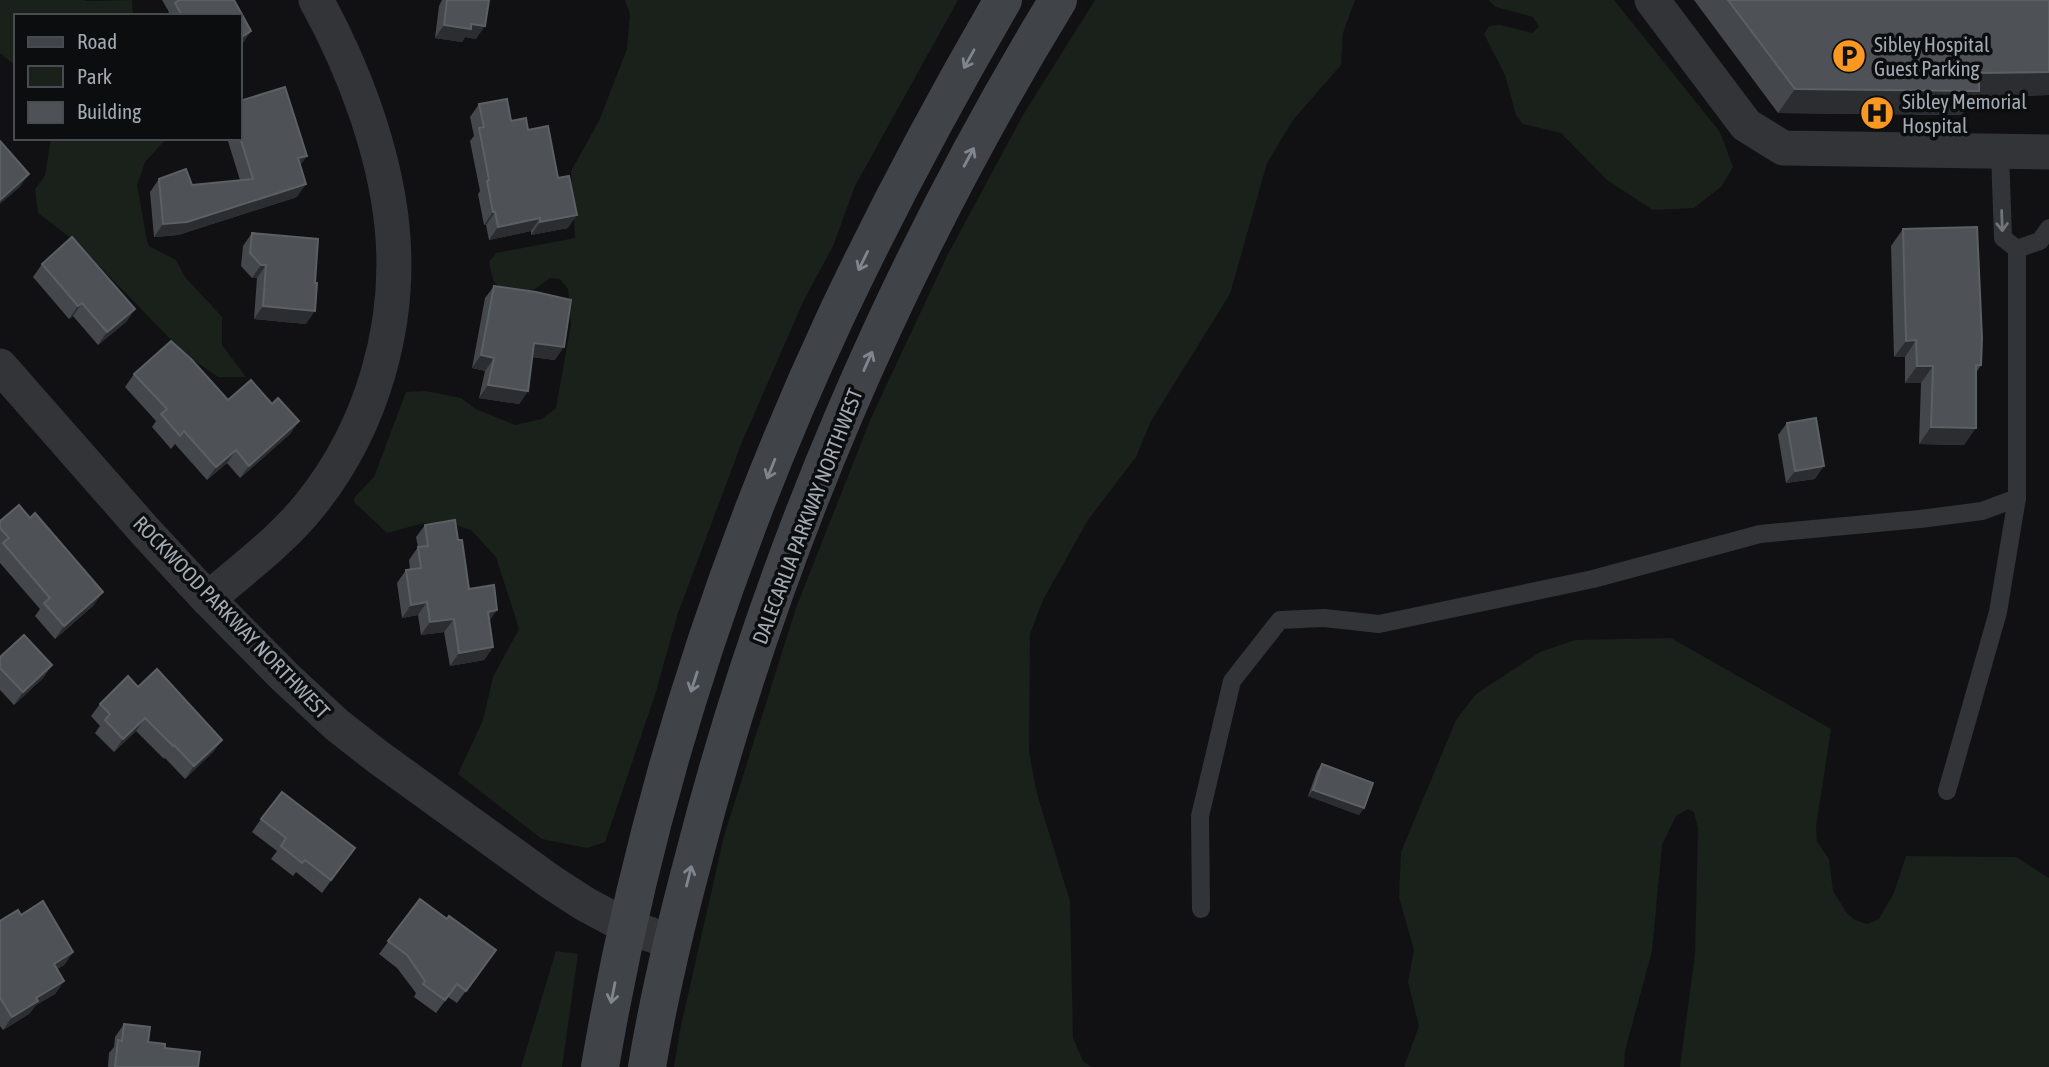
<svg xmlns="http://www.w3.org/2000/svg" width="2049" height="1067" font-family="'Asap Condensed',sans-serif">
<rect width="100%" height="100%" fill="#111113"/>
<g fill="#19211a">
<polygon points="0,0 84,0 86,1 132,0 133,16 16,16 16,66 0,53"/>
<polygon points="625,0 958,0 855,186 833,246 803,302 742,442 678,613 655,695 605,842 587,848 542,839 458,774 483,720 493,677 519,629 496,557 471,530 450,523 424,523 387,533 354,502 355,497 374,477 406,392 425,391 461,398 476,409 515,425 542,419 556,408 571,324 568,289 560,279 550,278 535,289 505,294 493,280 489,262 496,253 575,238 571,171 599,121 627,49 630,14"/>
<polygon points="1095,0 1355,0 1343,33 1341,65 1293,120 1267,163 1230,294 1151,421 1136,457 1088,520 1043,600 1030,634 1029,752 1037,794 1070,901 1073,1038 1083,1061 1091,1067 674,1067 680,1030 724,836 796,608 871,418 947,256 1023,115"/>
<polygon points="1488,0 1614,0 1720,132 1733,167 1722,186 1694,208 1653,210 1607,180 1561,133 1523,124 1516,115 1505,75 1484,34 1489,26 1500,25 1532,33 1539,27 1533,17 1496,7"/>
<polygon points="51,138 167,138 145,162 137,185 147,241 149,246 176,260 185,277 222,317 222,345 246,377 218,377 184,353 76,242 38,213 35,189 45,176"/>
<polygon points="1671,638 1831,729 1816,827 1817,842 1829,859 1833,891 1847,913 1855,920 1867,924 1879,919 1894,893 1906,856 2016,857 2049,878 2049,1067 1680,1067 1695,954 1698,828 1694,812 1688,809 1676,816 1662,845 1652,951 1625,1051 1624,1067 1404,1067 1419,1026 1408,982 1414,950 1399,897 1401,852 1456,720 1476,694 1540,652 1575,640"/>
<polygon points="556,951 578,954 562,1067 521,1067"/>
</g>
<g fill="none" stroke-linecap="round" stroke-linejoin="round">
<g stroke="#323438" stroke-width="18">
<polyline points="2000,153 2003,238 2017,249 2040,241 2049,228"/>
<polyline points="1947,791 1998,612 2017,498"/>
<polyline points="1201,909 1200,816 1232,681 1280,620 1324,618 1379,624 1593,579 1760,534 1920,519 1982,511 2017,498 2017,249"/>
</g>
<g stroke="#323438" stroke-width="35">
<polyline points="1652,0 1746,125 1783,148 2049,152"/>
<polyline points="0,366 145,531 208,599 286,678 337,725 378,757 551,882 585,904 626,926 672,942"/>
<path d="M208,599C243,569 281,541 310,505C372,428 402,325 392,226C384,149 353,67 316,0"/>
</g>
<g stroke="#404348" stroke-width="38">
<path d="M600,1067C644,808 725,554 836,316C887,208 943,103 1003,0"/>
<path d="M647,1067C659,995 676,924 695,853C772,553 897,264 1058,0"/>
</g>
</g>
<g fill="#44474b">
<polygon points="162,0 234,0 251,31 242,44 240,16 166,16 169,12"/>
<polygon points="442,0 489,0 476,39 465,37 462,42 435,38 439,6"/>
<polygon points="1694,0 2049,0 2049,95 1975,97 1962,115 1778,113"/>
<polygon points="479,104 528,130 568,228 531,235 531,231 489,240 486,225 484,225 478,194 480,191 470,141 474,136 470,117"/>
<polygon points="227,138 240,138 307,156 300,165 297,197 178,235 154,237 150,192 159,179 192,185 240,180"/>
<polygon points="1903,229 1981,365 1976,373 1964,445 1919,444 1921,383 1905,383 1905,357 1894,357 1891,246"/>
<polygon points="252,233 306,324 254,319 257,278 252,278 241,266 243,246"/>
<polygon points="42,264 135,309 126,322 98,345 73,316 69,319 33,277"/>
<polygon points="494,286 555,360 532,357 528,391 519,404 479,398 485,371 472,368 485,298"/>
<polygon points="134,374 228,400 272,404 299,421 290,434 240,478 227,463 207,480 175,444 171,449 152,427 156,421 125,387"/>
<polygon points="1787,423 1815,479 1786,483 1778,435"/>
<polygon points="0,521 94,605 55,639 35,616 40,609 0,563"/>
<polygon points="425,525 458,540 469,589 489,622 493,647 484,660 450,666 444,632 421,635 418,615 402,618 397,583 406,570 410,570 409,560 418,547 416,537"/>
<polygon points="0,657 52,665 43,678 14,705 0,690"/>
<polygon points="138,687 222,740 213,752 185,779 165,758 164,759 136,731 114,752 95,733 100,726 91,716 100,704"/>
<polygon points="1322,764 1364,808 1359,815 1308,796 1317,771"/>
<polygon points="261,819 355,848 322,893 296,872 293,876 271,859 277,851 252,832"/>
<polygon points="420,899 447,919 496,950 457,1003 448,997 436,1013 414,997 416,993 397,968 379,954"/>
<polygon points="21,915 73,952 64,965 57,969 64,981 55,994 36,1005 29,1014 3,1030 0,1026 0,921"/>
<polygon points="124,1024 148,1042 165,1048 198,1067 108,1067 109,1053 114,1047 115,1037"/>
</g>
<g fill="#2b2d30">
<polygon points="471,24 485,26 476,39 465,37 462,42 435,38 444,25"/>
<polygon points="251,31 242,44 240,46 240,38"/>
<polygon points="2049,72 2049,95 1975,97 1962,115 1778,113 1795,89 1979,73"/>
<polygon points="307,156 297,169 298,158"/>
<polygon points="29,174 20,187 0,204 0,200"/>
<polygon points="306,184 297,197 178,235 154,237 163,224"/>
<polygon points="493,212 495,212 486,225 484,225"/>
<polygon points="577,215 568,228 531,235 540,222"/>
<polygon points="540,218 531,231 489,240 498,227"/>
<polygon points="261,265 266,265 257,278 252,278"/>
<polygon points="82,303 73,316 69,319 78,306"/>
<polygon points="263,306 315,311 306,324 254,319"/>
<polygon points="135,309 126,322 98,345 107,332"/>
<polygon points="1916,340 1905,357 1894,357 1906,341"/>
<polygon points="534,343 564,347 555,360 525,356"/>
<polygon points="481,355 494,358 485,371 472,368"/>
<polygon points="1917,366 1933,366 1921,383 1905,383"/>
<polygon points="488,385 528,391 519,404 479,398"/>
<polygon points="299,421 290,434 240,478 249,466"/>
<polygon points="1931,427 1976,428 1964,445 1919,444"/>
<polygon points="236,450 227,463 207,480 216,467"/>
<polygon points="1824,466 1815,479 1786,483 1795,471"/>
<polygon points="103,592 94,605 55,639 64,626"/>
<polygon points="427,602 418,615 402,618 411,605"/>
<polygon points="497,610 488,623 488,612"/>
<polygon points="454,619 444,632 421,635 430,622"/>
<polygon points="493,647 484,660 450,666 459,653"/>
<polygon points="52,665 43,678 14,705 23,692"/>
<polygon points="145,718 136,731 114,752 123,739"/>
<polygon points="222,740 213,752 185,779 194,766"/>
<polygon points="1313,790 1364,808 1359,815 1308,796"/>
<polygon points="73,952 64,965 45,977 54,964"/>
<polygon points="64,981 55,994 36,1005 29,1014 3,1030 12,1017 36,998"/>
</g>
<g fill="#4e5256" stroke="#5b6065" stroke-width="2">
<polygon points="179,0 234,0 251,31 240,38 240,16 182,16 175,3"/>
<polygon points="447,0 489,0 485,26 471,24 471,29 444,25"/>
<polygon points="1728,0 2049,0 2049,72 1979,73 1979,91 1795,89"/>
<polygon points="285,87 307,156 298,158 306,184 187,222 163,224 159,179 186,169 192,185 253,179 240,137 240,101"/>
<polygon points="507,99 511,121 526,118 528,130 548,126 558,178 569,176 577,215 540,222 540,218 498,227 495,212 493,212 487,181 489,180 479,128 484,127 479,104"/>
<polygon points="0,141 29,174 0,200"/>
<polygon points="1977,227 1982,338 1981,365 1976,365 1976,428 1931,427 1933,366 1917,366 1916,340 1906,341 1903,229"/>
<polygon points="252,233 318,239 315,283 317,283 315,311 263,306 266,265 261,265 250,253"/>
<polygon points="72,237 135,309 107,332 82,303 78,306 42,264"/>
<polygon points="494,286 536,292 571,300 564,347 534,343 528,391 488,385 494,358 481,355"/>
<polygon points="171,341 192,360 228,400 251,380 272,404 278,398 299,421 249,466 236,450 216,467 184,431 180,436 161,414 167,409 134,374"/>
<polygon points="1816,418 1824,466 1795,471 1787,423"/>
<polygon points="19,505 30,518 35,513 103,592 64,626 44,603 50,598 3,543 9,538 0,528 0,521"/>
<polygon points="455,520 458,540 462,540 469,589 494,585 497,610 488,612 493,647 459,653 454,619 430,622 427,602 411,605 406,570 421,568 418,547 428,546 425,525"/>
<polygon points="24,635 52,665 23,692 0,668 0,657"/>
<polygon points="157,669 222,740 194,766 174,745 173,746 145,718 123,739 105,720 110,714 100,704 128,676 138,687"/>
<polygon points="1322,764 1373,783 1364,808 1313,790"/>
<polygon points="282,792 355,848 331,880 305,860 302,863 281,846 286,838 261,819"/>
<polygon points="420,899 447,919 449,916 496,950 466,991 457,984 445,1000 423,984 425,981 407,955 388,941"/>
<polygon points="43,901 73,952 54,964 64,981 36,998 38,1001 12,1017 0,998 0,921 18,910 21,915"/>
<polygon points="124,1024 150,1027 148,1042 165,1044 165,1048 200,1052 198,1067 115,1067 118,1040 122,1041"/>
</g>
<defs><path id="oneway-shaft" d="M-6 0H5M1.5-3L5.5 0L1.5 3" fill="none" stroke-width="1.6" stroke-linecap="round" stroke-linejoin="round" transform="scale(1.75)"/></defs>
<g stroke="#80868e">
<use href="#oneway-shaft" transform="translate(969 59) rotate(119)"/>
<use href="#oneway-shaft" transform="translate(969 157) rotate(-62)"/>
<use href="#oneway-shaft" transform="translate(863 261) rotate(116)"/>
<use href="#oneway-shaft" transform="translate(868 361) rotate(-66)"/>
<use href="#oneway-shaft" transform="translate(771 469) rotate(112)"/>
<use href="#oneway-shaft" transform="translate(694 682) rotate(108)"/>
<use href="#oneway-shaft" transform="translate(689 876) rotate(-76)"/>
<use href="#oneway-shaft" transform="translate(613 993) rotate(101)"/>
</g>
<use stroke="#70757c" href="#oneway-shaft" transform="translate(2002 221) rotate(88)"/>
<defs>
<g id="parking-disc" transform="scale(1.75)"><circle r="9.5" fill="#fa9822" stroke="#0c0d0e"/><path d="M-3.5-5.5H1a3.5 3.5 0 0 1 0 7H-1V5.5H-3.5ZM-1-3.4V-.6H.8a1.4 1.4 0 0 0 0-2.8Z" fill="#111"/></g>
<g id="hospital-disc" transform="scale(1.75)"><circle r="9.5" fill="#fa9822" stroke="#0c0d0e"/><path d="M-5-5h3v3.5h4V-5h3V5h-3V1.5h-4V5h-3Z" fill="#111"/></g>
</defs>
<g fill-rule="evenodd">
<use href="#parking-disc" x="1849" y="56"/>
<use href="#hospital-disc" x="1877" y="113"/>
</g>
<g text-anchor="middle" dominant-baseline="central" stroke-width="7" stroke-linejoin="round" paint-order="stroke">
<g font-size="21" fill="#a2aab4" stroke="#0c0d0e" text-anchor="start">
<text x="1874" y="44">Sibley Hospital<tspan x="1874" dy="24">Guest Parking</tspan></text>
<text x="1902" y="101">Sibley Memorial<tspan x="1902" dy="24">Hospital</tspan></text>
</g>
<g font-size="21" fill="#a2aab4" stroke="#0c0d0e">
<text transform="translate(807 516) rotate(-69)">DALECARLIA PARKWAY NORTHWEST</text>
<text transform="translate(232 617) rotate(46)">ROCKWOOD PARKWAY NORTHWEST</text>
</g>
</g>
<rect x="14" y="14" width="228" height="126" fill="#0c0d0e" stroke="#484c50" stroke-width="2"/>
<rect x="28" y="37" width="35" height="10" fill="#404348" stroke="#484c50" stroke-width="2"/>
<text x="77" y="49" font-size="21" fill="#a2aab4">Road</text>
<rect x="28" y="66" width="35" height="21" fill="#19211a" stroke="#484c50" stroke-width="2"/>
<text x="77" y="84" font-size="21" fill="#a2aab4">Park</text>
<rect x="28" y="102" width="35" height="21" fill="#4e5256" stroke="#484c50" stroke-width="2"/>
<text x="77" y="119" font-size="21" fill="#a2aab4">Building</text>
</svg>
